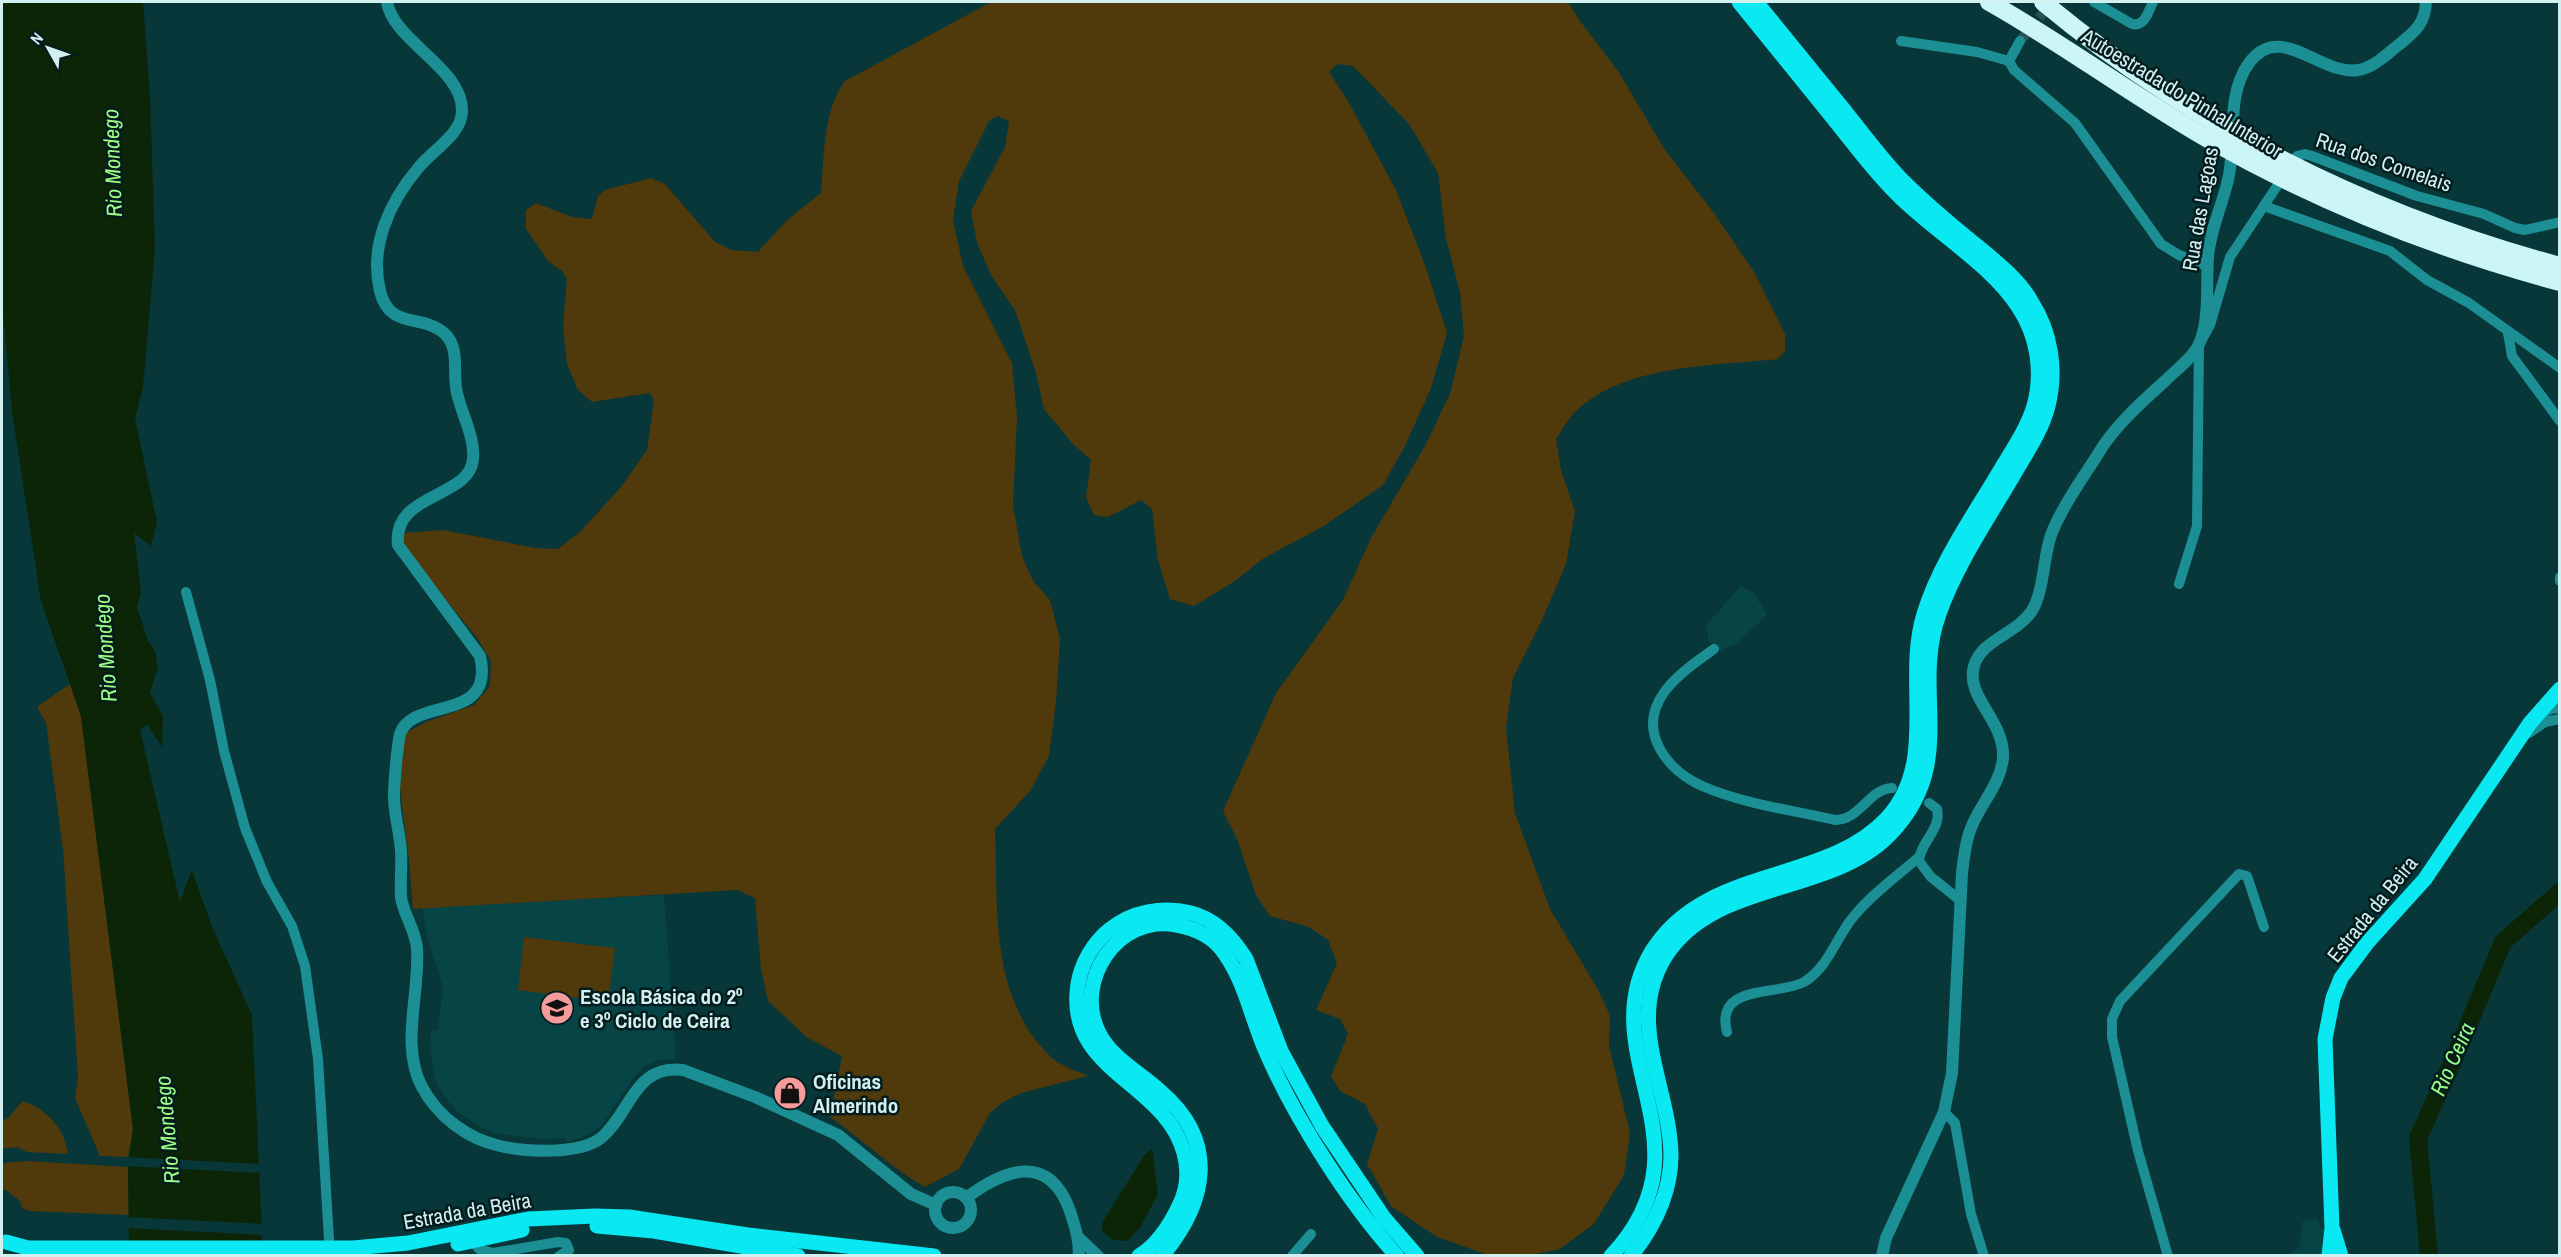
<svg xmlns="http://www.w3.org/2000/svg" width="2561" height="1257" font-family="'Archivo Narrow',sans-serif">
<rect width="100%" height="100%" fill="#073739"/>
<g fill="#074446">
<polygon points="1741,586 1753,592 1767,615 1736,644 1716,652 1708,639 1707,624"/>
<polygon points="664,895 676,1059 660,1060 645,1066 636,1074 602,1125 588,1135 568,1142 564,1138 542,1139 498,1134 481,1127 459,1113 448,1101 436,1083 430,1050 431,1030 438,1031 443,986 427,938 422,907"/>
<polygon points="2314,1219 2317,1219 2324,1233 2326,1255 2291,1255 2290,1252 2300,1248 2302,1222"/>
</g>
<g fill="#50390b">
<path d="M991,2H1568L1580,21L1618,71L1665,150L1714,213L1754,272L1785,334V351L1778,359C1713,366 1625,364 1575,412C1568,419 1562,430 1556,439L1561,470L1575,511L1566,564L1542,620L1513,678L1506,728L1515,813L1550,909L1597,988L1610,1015L1609,1046L1630,1133L1624,1175L1594,1224L1560,1249L1530,1255H1488L1437,1237L1391,1206L1367,1164L1378,1129L1365,1104L1340,1091L1331,1076L1348,1034L1340,1019L1316,1010L1337,963L1328,940L1309,927L1270,916L1256,895L1237,839L1223,811L1276,693L1343,600L1371,538L1425,446L1450,394L1464,336L1460,292L1446,239L1438,173L1409,124L1353,66L1337,64L1329,72L1348,101L1396,190L1425,265L1447,333L1431,388L1405,446L1383,485L1324,526L1264,558L1232,583L1194,606L1170,599L1158,560L1152,509L1141,500L1108,517L1094,515L1086,497L1091,460L1073,444L1044,409L1036,373L1015,310L992,277L977,243L971,211L1005,147L1009,121L998,116L989,121L959,181L953,220L963,266L1012,363L1017,417L1013,506L1022,556L1033,581L1050,600L1060,639L1056,702L1049,756L1030,791L995,829C998,907 989,998 1051,1057C1060,1065 1076,1071 1088,1076L1021,1093L1003,1102L990,1113L959,1169L925,1187C891,1168 863,1140 830,1117L842,1056L808,1038L768,1001L761,969L755,898L737,890L413,909C411,887 410,865 407,843C402,805 394,770 407,732L426,722L474,705L490,686L491,661L477,638L408,553L401,533L443,530L535,548L558,549L580,532L621,487L647,450L654,400L650,393L592,402L578,390L567,364L563,326L567,279L563,272L548,261L526,229V210L536,203L572,217L592,219L598,196L605,190L651,178L665,184L715,242L732,250L758,252L786,221L821,193C824,158 823,110 845,81Z"/>
<polygon points="70,684 81,716 133,1129 128,1157 100,1156 75,1098 78,1077 63,849 46,723 37,707"/>
<polygon points="524,937 615,948 608,1002 518,990"/>
<path d="M23,1101C47,1109 65,1129 68,1154L27,1152L17,1147L2,1149V1121C12,1117 15,1108 23,1101Z"/>
<polygon points="27,1161 128,1167 129,1215 29,1211 22,1208 20,1201 6,1190 2,1190 2,1163"/>
</g>
<g fill="#0d2507">
<polygon points="2,2 143,2 150,96 155,249 143,387 135,419 157,522 151,546 134,533 141,592 137,607 148,641 155,651 158,667 150,693 163,716 162,747 147,724 140,730 180,902 192,870 212,927 252,1015 263,1255 129,1255 128,1167 133,1129 81,716 41,601 12,412 2,301"/>
<polygon points="1152,1148 1158,1194 1140,1228 1127,1241 1113,1240 1102,1231 1103,1221 1144,1156"/>
</g>
<g fill="#073739">
<polygon points="125,1157 262,1164 262,1173 125,1166"/>
<polygon points="126,1217 265,1224 265,1235 126,1228"/>
</g>
<g fill="none" stroke-linecap="round" stroke-linejoin="round">
<polyline stroke="#0d2507" stroke-width="18" points="2429,1256 2418,1138 2456,1054 2503,942 2560,892"/>
<polyline stroke="#265355" stroke-width="10" stroke-dasharray="10 5" stroke-linecap="butt" points="2020,41 2052,2"/>
<g stroke="#1c8f94" stroke-width="10">
<path d="M2094,2L2132,24C2145,27 2148,12 2153,2"/>
<polyline points="1901,41 1977,52 2009,61"/>
<polyline points="2020,41 2009,61 2014,70 2075,123 2161,244 2179,255 2207,266"/>
<polyline points="2264,206 2390,251 2427,280 2469,303 2560,368"/>
<polyline points="2508,333 2512,356 2560,421"/>
<polyline points="2560,577 2560,581"/>
<polyline points="2179,584 2197,526 2199,345 2210,325 2230,257 2297,156 2305,154 2312,156 2417,196 2484,214 2515,228 2525,230 2560,222"/>
<polyline points="186,592 210,680 224,751 245,828 267,882 292,926 305,966 318,1059 330,1256"/>
<path d="M1714,649C1696,662 1675,676 1663,694C1637,732 1667,770 1702,786C1744,804 1791,810 1835,820C1860,820 1869,789 1892,788"/>
<polyline points="2529,733 2545,722 2560,719"/>
<path d="M1929,803L1937,809C1942,829 1920,842 1919,861L1931,877L1961,901"/>
<path d="M1727,1032C1714,983 1779,996 1804,982C1829,967 1836,937 1854,916C1872,894 1897,876 1919,857"/>
<polyline points="1944,1112 1955,1123 1971,1214 1984,1256"/>
<polyline points="472,1241 479,1249 493,1253 558,1242 566,1243 569,1250 559,1256"/>
<polyline points="1292,1256 1311,1234"/>
<polyline points="2168,1256 2138,1151 2112,1037 2112,1019 2120,1001 2239,874 2247,876 2264,927"/>
</g>
<g stroke="#1c8f94" stroke-width="12">
<path d="M387,2C393,41 463,68 462,111C462,134 433,150 419,167C390,201 369,246 380,291C389,330 423,314 444,333C461,348 452,374 457,393C462,415 475,437 473,459C470,499 392,492 398,545L480,656C496,724 412,696 400,734C397,747 394,784 394,797C394,815 400,833 401,851C402,866 400,882 401,897C403,914 416,930 417,949C420,993 400,1046 422,1087C438,1117 468,1139 500,1146C526,1152 579,1155 601,1138C631,1113 634,1064 683,1070L755,1097L838,1135L911,1194L936,1205"/>
<polyline points="2539,714 2551,708 2560,707"/>
<circle cx="953" cy="1210" r="18"/>
<path d="M966,1198C1005,1169 1049,1152 1070,1211C1075,1227 1079,1238 1079,1256"/>
<polyline points="1079,1238 1098,1256"/>
<path d="M1882,1256L1886,1238L1944,1112L1952,1073L1962,873C1964,858 1965,842 1971,828C1980,804 2002,783 2003,756C2004,720 1965,697 1974,666C1981,640 2016,634 2031,612C2044,593 2043,558 2051,535C2063,504 2086,474 2103,446C2120,421 2143,401 2166,380C2177,369 2194,357 2200,342C2210,316 2206,284 2208,257C2210,230 2222,206 2228,180C2237,142 2225,96 2249,63C2280,20 2320,76 2358,70C2374,68 2389,52 2401,43C2417,30 2425,22 2426,2"/>
</g>
<g stroke="#0ae8f1" stroke-width="15">
<polyline points="597,1226 654,1231 798,1256"/>
<polyline points="2333,1230 2341,1256"/>
<polyline points="6,1242 28,1248 353,1248 408,1243 528,1219 595,1216 629,1217 748,1235 934,1256"/>
<polyline points="458,1244 522,1230"/>
<path d="M1139,1256C1157,1245 1170,1225 1179,1206C1187,1190 1189,1171 1184,1153C1165,1081 1064,1072 1078,984C1081,964 1093,943 1109,930C1132,911 1163,906 1191,913C1215,919 1233,938 1246,959L1281,1051L1322,1126L1384,1218L1417,1256"/>
<path d="M1162,1256C1207,1202 1219,1142 1161,1092C1141,1073 1112,1059 1099,1033C1073,982 1117,914 1176,925C1195,928 1214,937 1225,954C1246,984 1252,1021 1267,1054C1296,1120 1349,1203 1397,1256"/>
<path d="M1611,1256C1717,1143 1589,1055 1652,951C1705,865 1825,885 1887,818C1939,762 1903,681 1924,614C1940,562 1974,515 2001,469C2013,449 2027,429 2034,406C2043,373 2038,337 2019,308C1992,265 1935,232 1899,196C1874,172 1854,144 1833,118C1801,79 1770,40 1739,2"/>
<path d="M1631,1256C1654,1227 1671,1193 1671,1155C1670,1088 1625,1022 1665,957C1715,877 1834,898 1894,830C1958,759 1911,691 1939,614C1957,563 1990,516 2017,469C2029,449 2042,429 2048,406C2057,370 2051,332 2031,301C2018,278 1996,262 1976,245C1950,224 1924,202 1900,178C1880,157 1863,134 1845,111C1815,75 1786,38 1756,2"/>
<polyline points="2329,1256 2332,1228 2325,1039 2333,998 2341,978 2367,943 2425,879 2530,723 2560,689"/>
</g>
<g stroke="#ccf5f7" stroke-width="18">
<path d="M1989,2C2064,44 2133,96 2208,139C2319,202 2436,249 2560,282"/>
<path d="M2043,2C2196,129 2368,214 2560,266"/>
</g>
</g>
<defs>
<g id="school-disc" transform="scale(1.725)"><circle r="9.5" fill="#f59b9b" stroke="#041c1d"/><path d="M0-5L7-2L0 1L-7-2ZM-4 1L0 2.5L4 1V4Q0 6-4 4Z" fill="#111"/></g>
<g id="shop-disc" transform="scale(1.725)"><circle r="9.5" fill="#f59b9b" stroke="#041c1d"/><path d="M-5-2.5h2.3a2.7 3.5 0 0 1 5.4 0H5L5.5 6h-11ZM-1.5-2.5h3a1.5 2.3 0 0 0-3 0Z" fill="#111"/></g>
</defs>
<g fill-rule="evenodd">
<use href="#school-disc" x="557" y="1008"/>
<use href="#shop-disc" x="790" y="1093"/>
</g>
<g text-anchor="middle" dominant-baseline="central" stroke-width="5" stroke-linejoin="round" paint-order="stroke">
<g font-size="21" fill="#d3f0f1" stroke="#041c1d">
<text transform="translate(2182 93) rotate(31)">Autoestrada do Pinhal Interior</text>
<text transform="translate(2384 162) rotate(19)">Rua dos Comelais</text>
<text transform="translate(2200 209) rotate(-80)">Rua das Lagoas</text>
<text transform="translate(2372 909) rotate(-51)">Estrada da Beira</text>
<text transform="translate(467 1211) rotate(-10)">Estrada da Beira</text>
</g>
<g font-size="21" font-weight="bold" fill="#d3f0f1" stroke="#041c1d" text-anchor="start">
<text x="580" y="996">Escola Básica do 2º<tspan x="580" dy="24">e 3º Ciclo de Ceira</tspan></text>
<text x="813" y="1081">Oficinas<tspan x="813" dy="24">Almerindo</tspan></text>
</g>
<g font-size="22" font-style="italic" fill="#9cfd85" stroke="#041c1d">
<text transform="translate(112 163) rotate(-92)">Rio Mondego</text>
<text transform="translate(105 648) rotate(-94)">Rio Mondego</text>
<text transform="translate(2452 1059) rotate(-66)">Rio Ceira</text>
<text transform="translate(167 1130) rotate(-95)">Rio Mondego</text>
</g>
</g>
<rect width="2561" height="1257" fill="none" stroke="#d3f0f1" stroke-width="6"/>
<g transform="translate(48 48) rotate(310)" stroke="#041c1d" stroke-width="4.5" paint-order="stroke">
<path d="M0-4.5L10 22L0 15L-10 22Z" fill="#d3f0f1"/>
<text y="-9" font-size="16" font-weight="bold" text-anchor="middle" fill="#d3f0f1">N</text>
</g>
</svg>
